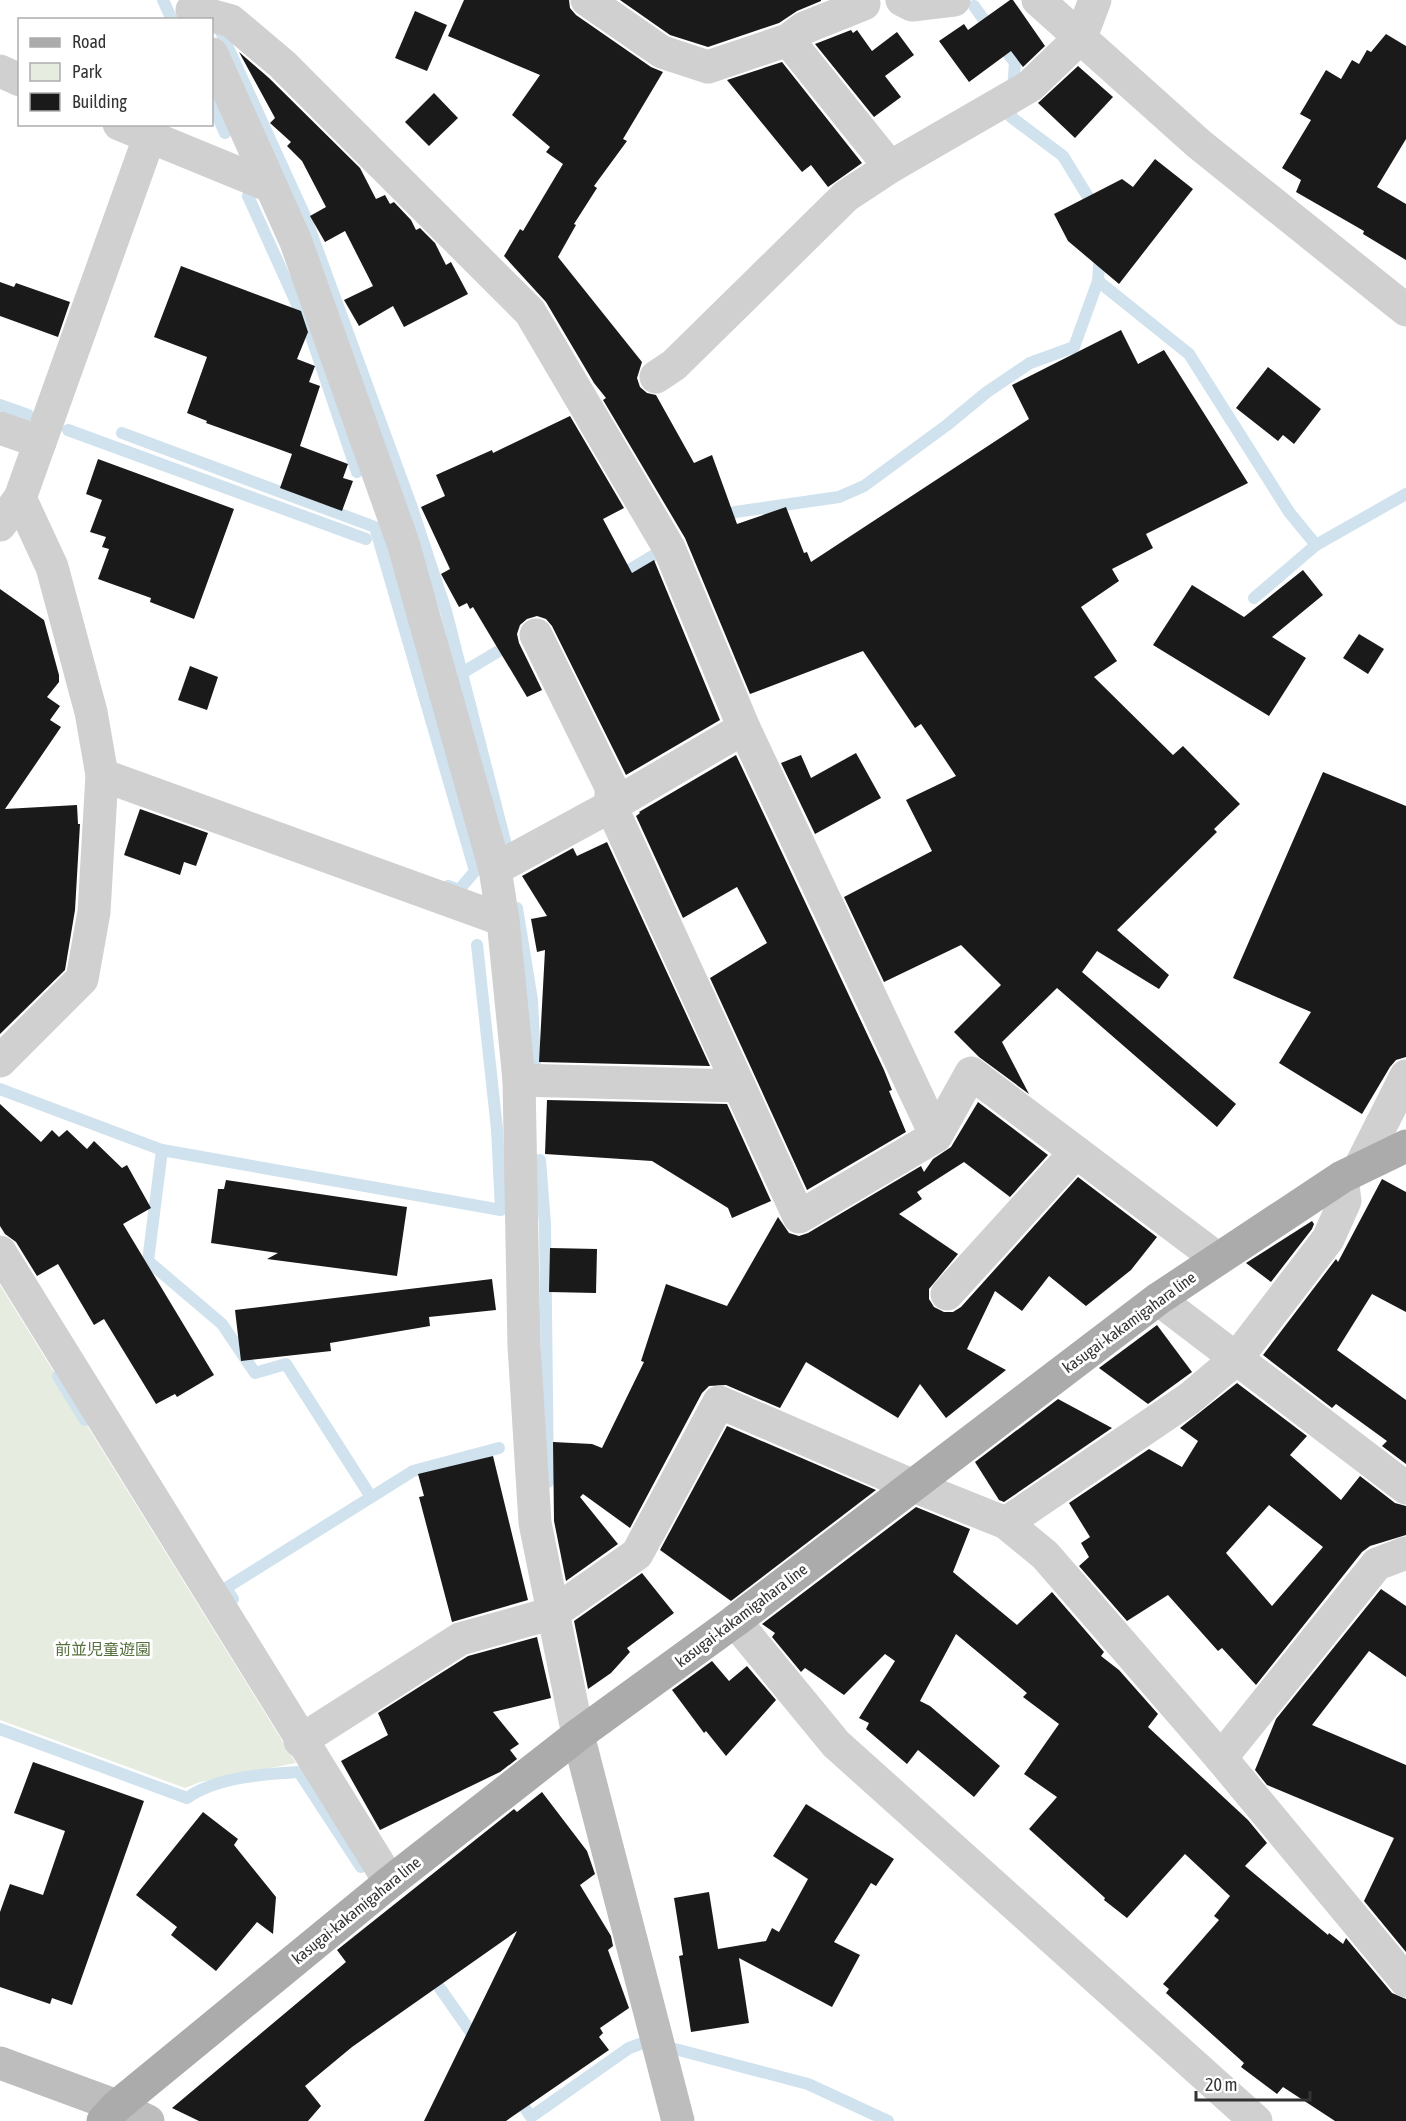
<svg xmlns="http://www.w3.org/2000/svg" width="1406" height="2121" font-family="'Asap Condensed','Noto Sans JP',sans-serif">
<rect width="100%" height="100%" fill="#fff"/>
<polygon fill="#e6ecdf" points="0,1285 296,1763 200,1782 185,1788 0,1720"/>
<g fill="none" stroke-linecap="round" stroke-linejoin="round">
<g stroke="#cfe2ee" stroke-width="12">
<polyline points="163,0 172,20"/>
<polyline points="974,6 1015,63 1011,117 1063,156 1096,210"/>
<polyline points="221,32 305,216 411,505 446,611 507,849"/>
<polyline points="212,104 225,133"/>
<polyline points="248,196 310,333 357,472"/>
<polyline points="1100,253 1098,281 1189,354 1289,512 1316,545"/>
<polyline points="0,405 28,415"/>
<polyline points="68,430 366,539"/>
<polyline points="122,433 375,527 475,871 459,890 448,886"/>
<polyline points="719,519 735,512 839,497 864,486 947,425 987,392 1030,363 1074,347 1098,281"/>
<polyline points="616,578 656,554"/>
<polyline points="1254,598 1316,545 1406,494"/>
<polyline points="462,673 512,643"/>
<polyline points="517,908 532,1000 535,1065"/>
<polyline points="0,1089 162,1150 501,1210 497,1129 477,945"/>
<polyline points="162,1150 148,1261 222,1324 255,1373 286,1364 371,1497"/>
<polyline points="540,1160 545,1224 548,1482"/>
<polyline points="58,1376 85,1420"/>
<polyline points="233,1599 226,1588 413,1471 499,1448"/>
<path d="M0,1729L187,1798C217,1777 263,1774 299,1772L361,1867"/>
<polyline points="430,1974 477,2041"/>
<polyline points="675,2049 808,2084 888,2121"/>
<polyline points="517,2096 531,2117 629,2048 640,2044"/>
</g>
</g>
<g fill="#1a1a1a" fill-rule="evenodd">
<polygon points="464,0 569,0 570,8 576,15 651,67 663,72 623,139 627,141 594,186 597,188 574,224 576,225 558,257 642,362 637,378 640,387 647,393 656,395 694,463 712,455 737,524 786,507 804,553 807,552 811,562 1029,419 1012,385 1121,330 1138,364 1164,350 1248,483 1146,534 1153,548 1112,569 1119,581 1081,607 1117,661 1094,677 1173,755 1183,746 1240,804 1214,829 1217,832 1117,930 1169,975 1159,989 1097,951 1082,972 1236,1104 1217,1127 1057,988 1002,1042 1029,1094 979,1057 954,1032 1001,985 961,945 884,982 844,897 932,851 906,800 956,776 921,724 915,728 863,651 750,694 685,538 603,400 606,398 594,383 546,302 504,256 520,229 523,231 563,164 546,152 550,147 512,115 540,75 448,36"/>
<polygon points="620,0 821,0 821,1 797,11 779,23 708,47 670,35"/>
<polygon points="1010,0 1013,0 1045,46 1023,67 1011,51 969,82 939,41 964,24 968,30"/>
<polygon points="415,11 447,25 427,71 395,58"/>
<polygon points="851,30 853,33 857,30 872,51 897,32 914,55 885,76 901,97 874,117 815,44"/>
<polygon points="1386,34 1406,46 1406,139 1377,187 1406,204 1406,260 1363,234 1364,231 1296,192 1301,180 1282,168 1311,120 1300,114 1326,70 1341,79 1352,60 1359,64 1367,50 1371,52"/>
<polygon points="239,52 269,78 360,168 376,199 385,195 390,204 394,202 411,220 416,230 420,228 435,243 446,265 451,262 468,294 404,327 393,306 359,326 344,300 373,286 345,231 325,242 310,216 326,207 302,161 287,146 291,142 270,123 275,118"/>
<polygon points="782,62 862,163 828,187 811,165 802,172 727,80"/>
<polygon points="1078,66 1113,97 1075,138 1038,103"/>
<polygon points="434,93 458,118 429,146 405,122"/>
<polygon points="1155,159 1193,189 1119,284 1068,241 1054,214 1122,179 1133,187"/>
<polygon points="181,266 301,311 308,332 297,359 315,366 309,382 320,386 300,446 348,464 343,478 353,481 342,511 280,488 292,454 206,423 207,421 187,413 207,357 154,337"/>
<polygon points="0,282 14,287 16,283 70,302 58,337 0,316"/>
<polygon points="1268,367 1321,409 1294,444 1283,435 1278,441 1236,408"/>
<polygon points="570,416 624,508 603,519 632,573 654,560 720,720 626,775 552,626 546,619 537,616 527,619 520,625 517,634 519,643 542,690 527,697 473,607 470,609 467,603 459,607 441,574 450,569 421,507 445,496 436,475 492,450 493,453"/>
<polygon points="98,459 234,509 194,619 150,602 151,598 98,579 109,549 102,547 106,537 90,532 102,500 86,494"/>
<polygon points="1303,570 1323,595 1272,637 1306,658 1269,716 1153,645 1192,585 1244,617"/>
<polygon points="0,589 44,620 59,675 59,682 47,697 60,706 50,720 61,727 5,809 77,805 78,824 80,824 75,910 65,970 0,1034"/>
<polygon points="1359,634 1384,649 1368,674 1343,658"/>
<polygon points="190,666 218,677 207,710 178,700"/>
<polygon points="856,753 881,798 815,834 781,763 801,755 811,778"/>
<polygon points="736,755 884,1070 892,1090 889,1091 906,1132 807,1190 710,978 767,943 737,887 683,918 636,816 640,813 639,812"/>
<polygon points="1323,772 1406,806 1406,1057 1396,1060 1390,1067 1362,1114 1279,1063 1311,1012 1233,978"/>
<polygon points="140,809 208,833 196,866 184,862 180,875 124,855"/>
<polygon points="607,842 710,1066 539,1062 545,950 537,952 531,919 547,916 522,876 573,848 577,856"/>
<polygon points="547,1100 727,1104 771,1201 732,1218 728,1208 652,1161 545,1154"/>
<polygon points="978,1102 1048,1155 1010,1197 964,1162 917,1192 922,1199 899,1214 958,1254 929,1289 929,1299 934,1307 944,1312 953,1312 961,1307 1078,1177 1157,1237 1131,1270 1086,1306 1049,1276 1022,1311 995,1291 967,1349 1006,1370 946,1418 920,1384 898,1418 806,1362 780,1408 726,1385 709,1386 702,1393 630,1528 583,1494 580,1497 618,1544 566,1581 554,1521 553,1442 592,1444 602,1448 644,1362 641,1361 666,1284 727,1306 778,1217 789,1233 799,1236 808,1233 921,1166 924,1172 933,1159 951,1147"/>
<polygon points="0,1104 41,1142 52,1130 59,1137 67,1130 87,1149 94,1141 122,1168 127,1165 151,1208 123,1224 214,1375 177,1397 175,1394 156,1404 104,1319 94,1325 58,1264 37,1276 16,1242 5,1234 0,1226"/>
<polygon points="1382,1179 1406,1192 1406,1312 1372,1294 1337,1350 1406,1400 1406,1464 1382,1446 1387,1441 1336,1404 1332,1408 1263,1355 1336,1259 1338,1262"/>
<polygon points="226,1180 407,1207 397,1276 267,1259 278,1253 211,1243 218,1189 224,1189"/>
<polygon points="1312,1221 1314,1224 1312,1229 1271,1282 1246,1263"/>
<polygon points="550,1248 597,1249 596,1293 549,1292"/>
<polygon points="492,1279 496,1310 429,1317 430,1326 330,1343 331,1351 241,1361 235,1310"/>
<polygon points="1157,1325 1192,1372 1148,1404 1099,1368"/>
<path d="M1237,1383L1307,1436L1290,1455L1341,1500L1360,1476L1395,1503L1406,1506V1535L1370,1546L1362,1552L1256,1685L1222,1648L1218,1651L1168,1595L1127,1621L1079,1566L1089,1557L1081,1543L1090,1537L1069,1503L1149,1449L1182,1467L1198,1441L1180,1428ZM1269,1505L1323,1547L1272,1606L1226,1553Z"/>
<polygon points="1058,1399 1112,1428 1004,1502 999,1500 975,1462"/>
<polygon points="727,1426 876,1490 731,1601 660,1550"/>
<polygon points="493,1456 528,1600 452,1622 419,1497 424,1496 418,1474"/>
<polygon points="916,1507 970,1529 953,1572 1017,1625 1052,1592 1104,1652 1101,1656 1119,1670 1158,1714 1148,1727 1248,1820 1267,1843 1245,1866 1328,1935 1329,1933 1343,1944 1346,1938 1392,1993 1406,1999 1406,2121 1335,2121 1283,2087 1277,2094 1241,2067 1244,2063 1166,1993 1169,1989 1163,1984 1219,1920 1214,1916 1230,1896 1185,1854 1127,1918 1104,1900 1105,1898 1029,1829 1057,1797 1024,1774 1059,1724 1023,1697 1027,1693 956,1634 920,1701 930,1706 1000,1766 974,1797 918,1750 907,1764 866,1729 869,1723 859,1718 895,1661 885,1654 844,1695 805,1668 801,1672 772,1637 775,1633 762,1624"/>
<polygon points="642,1573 674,1613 627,1648 630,1652 611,1673 588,1689 574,1621"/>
<polygon points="1381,1589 1406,1606 1406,1677 1369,1651 1312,1725 1406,1765 1406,1952 1364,1901 1394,1838 1267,1785 1255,1770 1276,1719"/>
<polygon points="537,1637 551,1698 493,1712 519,1744 510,1750 517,1759 500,1772 380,1830 341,1761 388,1735 378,1713 468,1656"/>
<polygon points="712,1661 729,1681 747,1666 776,1700 726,1756 706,1731 704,1733 672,1690"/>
<polygon points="33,1762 144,1801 72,2005 52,1998 50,2004 0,1987 0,1912 10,1884 43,1895 65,1831 14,1813"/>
<polygon points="542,1792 587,1851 595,1874 580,1885 611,1936 613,1946 608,1950 629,2008 600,2028 603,2033 599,2037 609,2050 506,2121 424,2121 517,1931 352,2047 305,2086 321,2106 308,2121 199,2121 172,2108 346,1962 337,1950 514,1809 517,1812"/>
<polygon points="806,1804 894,1859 876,1886 871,1883 834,1942 860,1955 832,2007 739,1958 749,2023 691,2032 679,1956 683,1955 674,1898 709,1892 718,1949 766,1941 772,1928 779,1932 808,1879 773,1856"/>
<polygon points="203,1812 238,1839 234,1845 276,1897 273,1934 257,1922 216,1971 171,1935 177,1927 136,1895"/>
</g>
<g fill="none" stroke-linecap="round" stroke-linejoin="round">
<g stroke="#d0d0d0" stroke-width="33">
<polyline points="587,0 662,52 708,67 788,40 804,28 864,4"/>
<polyline points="902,0 912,5 954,0"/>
<polyline points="1038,0 1199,144 1406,310"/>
<polyline points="192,10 231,21 282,64 530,312 669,548 744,728 936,1136"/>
<polyline points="788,40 890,167"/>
<polyline points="212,54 296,242 403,543 495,869 503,920 519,1080 524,1346 535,1523 578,1735"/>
<polyline points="0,71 20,80"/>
<polyline points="119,124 270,186"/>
<polyline points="656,377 674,365 846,196 890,167 1030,86 1081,37 1095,0"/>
<polyline points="0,428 40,442"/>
<polyline points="0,525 20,498"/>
<polyline points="536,635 611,787 611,806 799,1217 936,1136 971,1073 1218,1259"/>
<polyline points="102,775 503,920"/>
<polyline points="495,869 611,806 744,728"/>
<polyline points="0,1061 82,979 94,912 102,775 91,712 52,567 20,498 149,138"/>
<polyline points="519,1080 739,1086"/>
<polyline points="1360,1167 1406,1076"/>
<polyline points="0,1252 390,1882"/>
<polyline points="947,1294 1076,1152"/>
<polyline points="1158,1299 1406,1488"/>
<polyline points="1006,1523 1190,1398 1236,1359 1328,1239 1345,1201 1342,1177"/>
<polyline points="735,1621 836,1744 1256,2121"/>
<polyline points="300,1741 460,1639 553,1613 637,1554 719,1402 911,1485 1006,1523 1045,1555 1221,1758 1406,1981"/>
<polyline points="1221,1758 1377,1564 1406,1553"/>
</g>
<g stroke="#bdbdbd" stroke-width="33">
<polyline points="578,1735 678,2121"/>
<polyline points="0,2063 117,2106 148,2121"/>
</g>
<polyline stroke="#ababab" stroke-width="33" points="103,2121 117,2106 390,1882 578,1735 735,1621 1158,1299 1342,1177 1406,1146"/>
</g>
<g text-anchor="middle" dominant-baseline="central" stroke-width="6" stroke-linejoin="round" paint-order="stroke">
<g font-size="16" fill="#333" stroke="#fff">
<text transform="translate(1129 1322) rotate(-36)">kasugai-kakamigahara line</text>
<text transform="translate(741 1615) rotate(-37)">kasugai-kakamigahara line</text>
<text transform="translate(356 1910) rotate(-39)">kasugai-kakamigahara line</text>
</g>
<g font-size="16" fill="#56703f" stroke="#fff">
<text x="103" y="1649">前並児童遊園</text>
</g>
</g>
<rect x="18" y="18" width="195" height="108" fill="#ffffff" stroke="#adadad" stroke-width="1.5"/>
<rect x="30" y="38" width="30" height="9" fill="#ababab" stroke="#adadad" stroke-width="1.5"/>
<text x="72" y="48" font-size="18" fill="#333333">Road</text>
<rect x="30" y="63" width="30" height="18" fill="#e6ecdf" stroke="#adadad" stroke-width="1.5"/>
<text x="72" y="78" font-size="18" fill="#333333">Park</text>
<rect x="30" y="93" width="30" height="18" fill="#1a1a1a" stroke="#adadad" stroke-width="1.5"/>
<text x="72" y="108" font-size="18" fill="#333333">Building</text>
<path d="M1196 2091v9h114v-9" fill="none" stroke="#333333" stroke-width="3"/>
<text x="1205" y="2091" font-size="18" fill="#333333" stroke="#ffffff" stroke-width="4.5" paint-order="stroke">20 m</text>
</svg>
